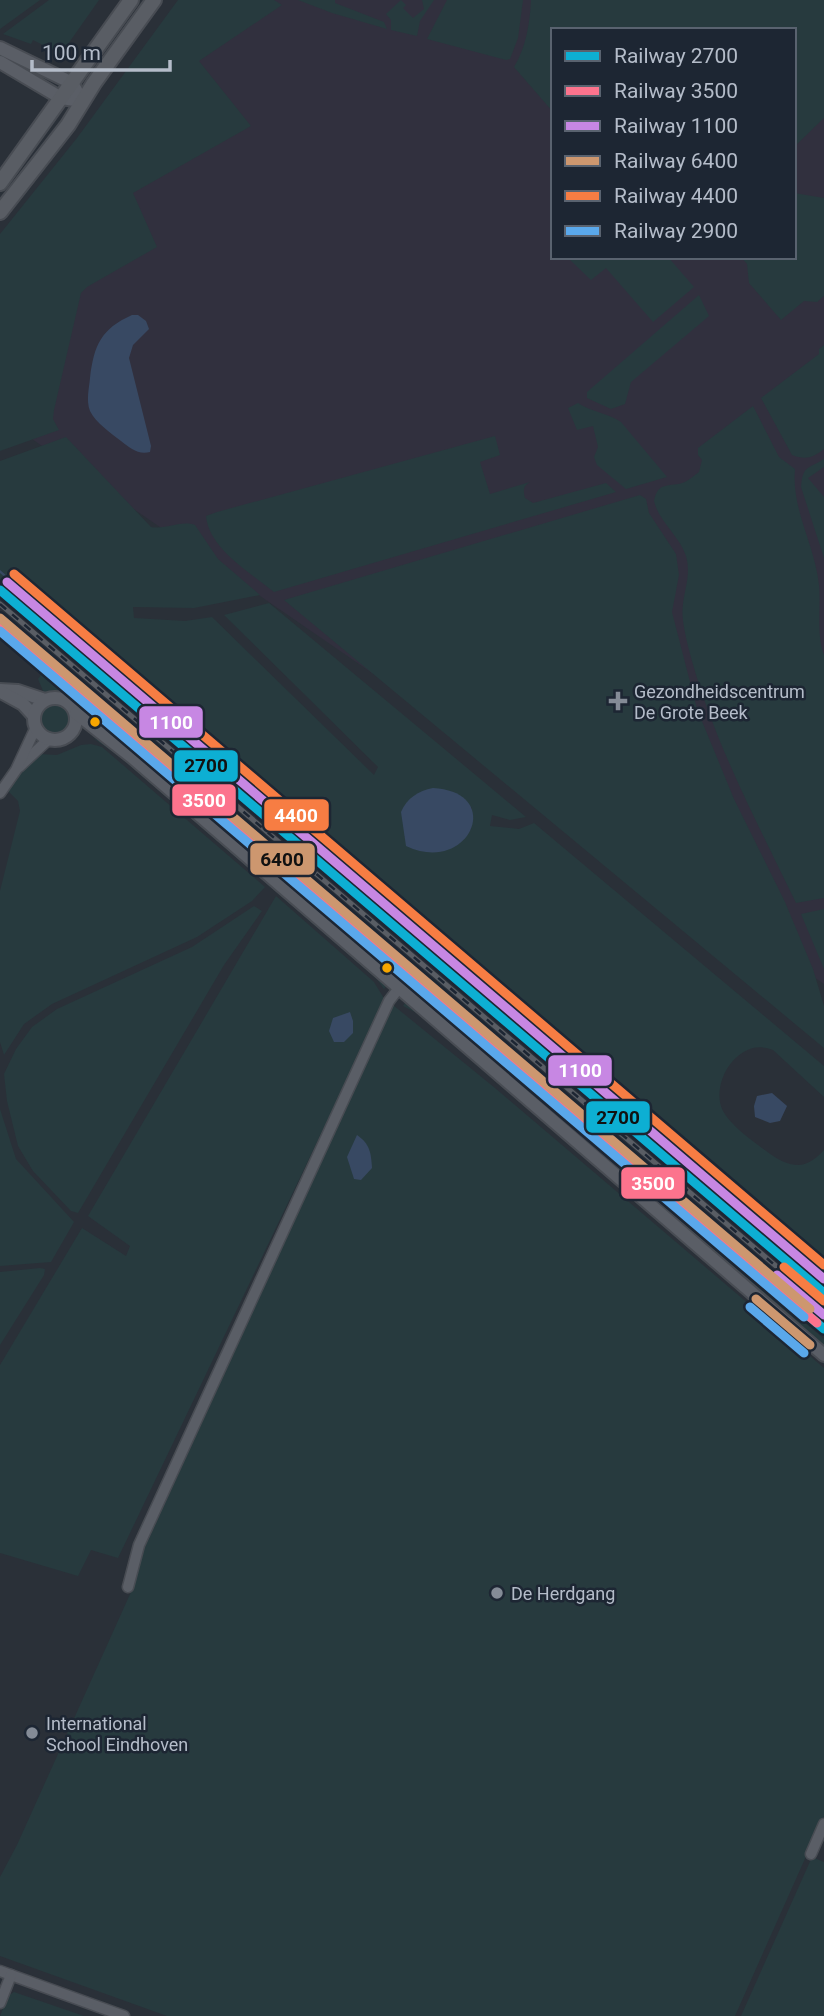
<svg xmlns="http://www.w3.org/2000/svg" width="824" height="2016" font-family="Roboto,sans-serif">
<rect width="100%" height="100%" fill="#2a3038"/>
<polygon fill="#31303e" points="245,0 716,0 553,30 553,257 794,257 794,35 824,48 824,984 0,417 0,399 162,61"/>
<g fill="#273a3e" fill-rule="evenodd">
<polygon points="0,0 40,0 0,29"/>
<polygon points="49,0 99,0 61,54 33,40 31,44 3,34"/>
<polygon points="178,0 274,0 282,5 199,61 251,126 133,193 157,247 87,287 81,293 54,410 53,419 59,430 0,451 0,234 77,138"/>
<polygon points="298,0 335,0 335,3 384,22 387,29 332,13"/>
<polygon points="401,0 406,5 403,8 413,18 424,9 422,0 434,0 420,21 417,36 391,30 391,20 386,14"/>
<polygon points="447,0 523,0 518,38 510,59 506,60 427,39"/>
<path d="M531,0H824V118L794,147V30H553V112L514,67C526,48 530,22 531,0Z"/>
<polygon points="794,193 824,198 824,296 817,302 804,301 781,320 749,283 747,264 741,257 794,257"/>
<polygon points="668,257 694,287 653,322 606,268 591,280 568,258"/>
<polygon points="699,295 709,316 631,382 625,404 611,409 587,398 587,392"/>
<path d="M824,345V449C813,458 805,460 792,455L761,398L819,354V349Z"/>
<path d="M578,403C591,412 608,413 621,422L667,477L626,489L597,465L594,457L598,447L593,426L577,430L568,408Z"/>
<path d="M753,406L779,457L795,469C791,509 815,545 819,585C821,608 816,633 824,655V898L796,903C756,820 711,737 688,646C685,633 681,617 683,604C685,587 691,574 686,556C679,535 659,522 654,501C658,480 670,488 685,482C689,480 695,475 699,472L702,460L698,455V448Z"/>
<path d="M495,436L500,455L480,462L490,494L530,482C523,486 523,490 525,498L533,503L606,483L616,492L274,592C251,573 209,549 206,516L217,512Z"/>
<path d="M66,437L151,527C166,530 181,520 195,525L218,559L260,595L194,608L133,607L134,618L185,621L212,617L374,775L378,767L224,615L269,603L526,817L510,820L492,815L490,826L519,829L534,823L824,1066V1097L773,1050C760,1045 749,1047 738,1056C723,1068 714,1093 723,1111C730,1124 746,1136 758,1145C769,1153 782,1164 796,1165C807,1166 817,1158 824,1150V1284L0,582V461ZM453,793L472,808L471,830L404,837Z"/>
<path d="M824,459V467L808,478L824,497V558L801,487C803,465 808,469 824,459Z"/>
<polygon points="640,495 646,499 649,513 676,554 679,575 672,612 697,709 734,799 785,902 813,969 824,1006 824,1048 284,600"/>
<polygon points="20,649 824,1339 824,1348 396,978 397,976 388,968 386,970 119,739 79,710 66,696 44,693 38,679 43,672 19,652"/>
<circle cx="55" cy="719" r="15"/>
<polygon points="93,738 111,746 387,985 384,989 377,979 119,756"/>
<polygon points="91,744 102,747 265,887 252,901 197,937 52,1004 24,1024 4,1055 0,1042 0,891 20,811 18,801 7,790 20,772 39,754 57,755 81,745"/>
<polygon points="276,896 374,982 385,1000 118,1558 91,1550 78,1576 0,1553 0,1365 82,1228 126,1256 130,1246 88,1216"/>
<polygon points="254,906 262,911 224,965 78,1213 71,1211 33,1171 18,1146 7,1101 4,1074 16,1049 32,1027 57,1009 192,947"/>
<polygon points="824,909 824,969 801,914"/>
<polygon points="405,1003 412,1009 414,1008 824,1362 824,1364 417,1013 403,1006"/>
<polygon points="393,1005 495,1088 824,1368 824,1816 735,2016 167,2016 0,1956 0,1877 17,1845 131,1592 145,1547"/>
<polygon points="0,1109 16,1159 74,1222 51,1262 0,1266"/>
<polygon points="40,1268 45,1269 44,1275 0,1345 0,1272"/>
<polygon points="812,1857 824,1862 824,2016 741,2016"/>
<polygon points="14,1992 84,2016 0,2016 8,1996"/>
</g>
<g fill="#384963">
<path d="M132,315H138L146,321L149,329L133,345L129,358L151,446L150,452C138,455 130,448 121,441C111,433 96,423 90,411C86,400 89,389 90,378C94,345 101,329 132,315Z"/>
<polygon points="0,570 370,887 369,888 0,573"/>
<path d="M433,788C506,792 469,876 406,846L401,812C407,798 418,791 433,788Z"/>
<polygon points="390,904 627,1104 625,1106 415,928 389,905"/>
<polygon points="350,1012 353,1021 353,1033 344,1042 334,1042 329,1031 333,1018"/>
<polygon points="772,1093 787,1106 780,1121 770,1123 755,1117 754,1106 757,1096"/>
<path d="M357,1135C370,1144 371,1153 372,1168L361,1180L354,1179L347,1157Z"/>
</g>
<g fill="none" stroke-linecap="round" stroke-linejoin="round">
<g stroke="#484c53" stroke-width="13">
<g id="minor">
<polyline points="19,767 49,739"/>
<polyline points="0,793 16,770 36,727"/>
<polyline points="128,1587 139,1545 389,1001 399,988"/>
<polyline points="811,1854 824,1824"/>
<polyline points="0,1971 124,2016"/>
<polyline points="0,2003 11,1975"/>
</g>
</g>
<g stroke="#484c53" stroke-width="16">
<g id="tertiary">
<polyline points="0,48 72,83 82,101 61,98 0,62"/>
<polyline points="0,690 18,691 45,700"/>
<polyline points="1,692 23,704 34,716"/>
<circle cx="55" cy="719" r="21"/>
<polyline points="76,713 132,757 824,1355"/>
</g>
</g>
<g stroke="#484c53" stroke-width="18">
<g id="secondary">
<polyline points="0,183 131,0"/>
<polyline points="0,212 68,125 94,83 154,0"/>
</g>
</g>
<use href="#minor" stroke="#5a5e66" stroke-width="10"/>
<use href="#tertiary" stroke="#5a5e66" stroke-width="12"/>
<use href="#secondary" stroke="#595d64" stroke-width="14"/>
<g stroke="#595d64" stroke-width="5">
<polyline id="rail" points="0,604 824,1307"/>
</g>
<use href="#rail" stroke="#1d2633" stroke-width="2.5" stroke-dasharray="8" stroke-linecap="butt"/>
<g stroke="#1d2633" stroke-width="14">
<g id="rail-1">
<polyline points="0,590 824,1293"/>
<polyline points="770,1283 824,1329"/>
</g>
</g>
<g stroke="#1d2633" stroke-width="14">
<polyline id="rail-2" points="0,626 817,1323"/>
</g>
<g stroke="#1d2633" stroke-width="14">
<g id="rail-3">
<polyline points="7,582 824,1279"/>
<polyline points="777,1275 824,1315"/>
</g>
</g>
<g stroke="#1d2633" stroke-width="14">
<g id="rail-4">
<polyline points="0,618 810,1309"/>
<polyline points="756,1299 810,1345"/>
</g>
</g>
<g stroke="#1d2633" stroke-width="14">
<g id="rail-5">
<polyline points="14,574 824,1265"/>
<polyline points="784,1267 824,1301"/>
</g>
</g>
<g stroke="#1d2633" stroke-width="14">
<g id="rail-6">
<polyline points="0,631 804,1317"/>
<polyline points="750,1307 804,1353"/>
</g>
</g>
<use href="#rail-1" stroke="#0dafd3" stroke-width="9"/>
<use href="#rail-2" stroke="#fc738d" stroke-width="9"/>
<use href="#rail-3" stroke="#c787e3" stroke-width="9"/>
<use href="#rail-4" stroke="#cd976f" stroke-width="9"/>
<use href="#rail-5" stroke="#f77d43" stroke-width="9"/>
<use href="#rail-6" stroke="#5aa8eb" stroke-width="9"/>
</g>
<g fill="#848b96" stroke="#1d2633" stroke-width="2.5">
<path d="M614.5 690.5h7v7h7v7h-7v7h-7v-7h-7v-7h7z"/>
<circle cx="497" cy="1593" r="7"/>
<circle cx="32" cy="1733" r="7"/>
</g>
<g fill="#f7a600" stroke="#1d2633" stroke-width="2.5">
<circle cx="95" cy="722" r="6"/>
<circle cx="387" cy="968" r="6"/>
</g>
<g text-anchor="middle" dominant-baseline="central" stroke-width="5" stroke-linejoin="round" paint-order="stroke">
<g font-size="18" fill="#b4bcc9" stroke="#1d2633" text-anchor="start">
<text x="634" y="691">Gezondheidscentrum<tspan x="634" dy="21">De Grote Beek</tspan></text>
<text x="511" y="1593">De Herdgang</text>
<text x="46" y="1723">International<tspan x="46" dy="21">School Eindhoven</tspan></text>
</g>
</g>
<g stroke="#1d2633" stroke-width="2.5">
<rect x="138" y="705" width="66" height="34" rx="7" fill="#c787e3"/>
<rect x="173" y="749" width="66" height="34" rx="7" fill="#0dafd3"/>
<rect x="171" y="783" width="66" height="34" rx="7" fill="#fc738d"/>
<rect x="263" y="798" width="67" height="34" rx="7" fill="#f77d43"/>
<rect x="249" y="842" width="67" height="34" rx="7" fill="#cd976f"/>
<rect x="547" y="1054" width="66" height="33" rx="7" fill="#c787e3"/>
<rect x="585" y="1100" width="66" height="34" rx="7" fill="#0dafd3"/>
<rect x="620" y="1166" width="66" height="34" rx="7" fill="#fc738d"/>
</g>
<g font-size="19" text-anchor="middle" font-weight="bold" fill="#fff">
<text x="171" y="729">1100</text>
<text x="204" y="807">3500</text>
<text x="296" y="822">4400</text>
<text x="580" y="1077">1100</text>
<text x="653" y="1190">3500</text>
</g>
<g font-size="19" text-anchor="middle" font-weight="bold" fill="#111">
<text x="206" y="772">2700</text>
<text x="282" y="866">6400</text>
<text x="618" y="1124">2700</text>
</g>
<rect x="551" y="28" width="245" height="231" fill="#1d2633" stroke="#59626f" stroke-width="2"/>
<rect x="565" y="51" width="35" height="10" fill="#0dafd3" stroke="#59626f" stroke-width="2"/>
<text x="614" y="63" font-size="21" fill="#b4bcc9">Railway 2700</text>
<rect x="565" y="86" width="35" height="10" fill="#fc738d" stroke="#59626f" stroke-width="2"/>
<text x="614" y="98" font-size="21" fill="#b4bcc9">Railway 3500</text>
<rect x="565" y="121" width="35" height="10" fill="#c787e3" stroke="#59626f" stroke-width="2"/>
<text x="614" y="133" font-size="21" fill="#b4bcc9">Railway 1100</text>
<rect x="565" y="156" width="35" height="10" fill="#cd976f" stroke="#59626f" stroke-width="2"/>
<text x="614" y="168" font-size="21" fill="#b4bcc9">Railway 6400</text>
<rect x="565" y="191" width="35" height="10" fill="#f77d43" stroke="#59626f" stroke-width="2"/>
<text x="614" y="203" font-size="21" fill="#b4bcc9">Railway 4400</text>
<rect x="565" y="226" width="35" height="10" fill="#5aa8eb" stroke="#59626f" stroke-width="2"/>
<text x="614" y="238" font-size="21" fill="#b4bcc9">Railway 2900</text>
<path d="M32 60v10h138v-10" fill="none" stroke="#b4bcc9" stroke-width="3.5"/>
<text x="42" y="60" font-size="21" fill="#b4bcc9" stroke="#1d2633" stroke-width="5" paint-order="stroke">100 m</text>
</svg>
